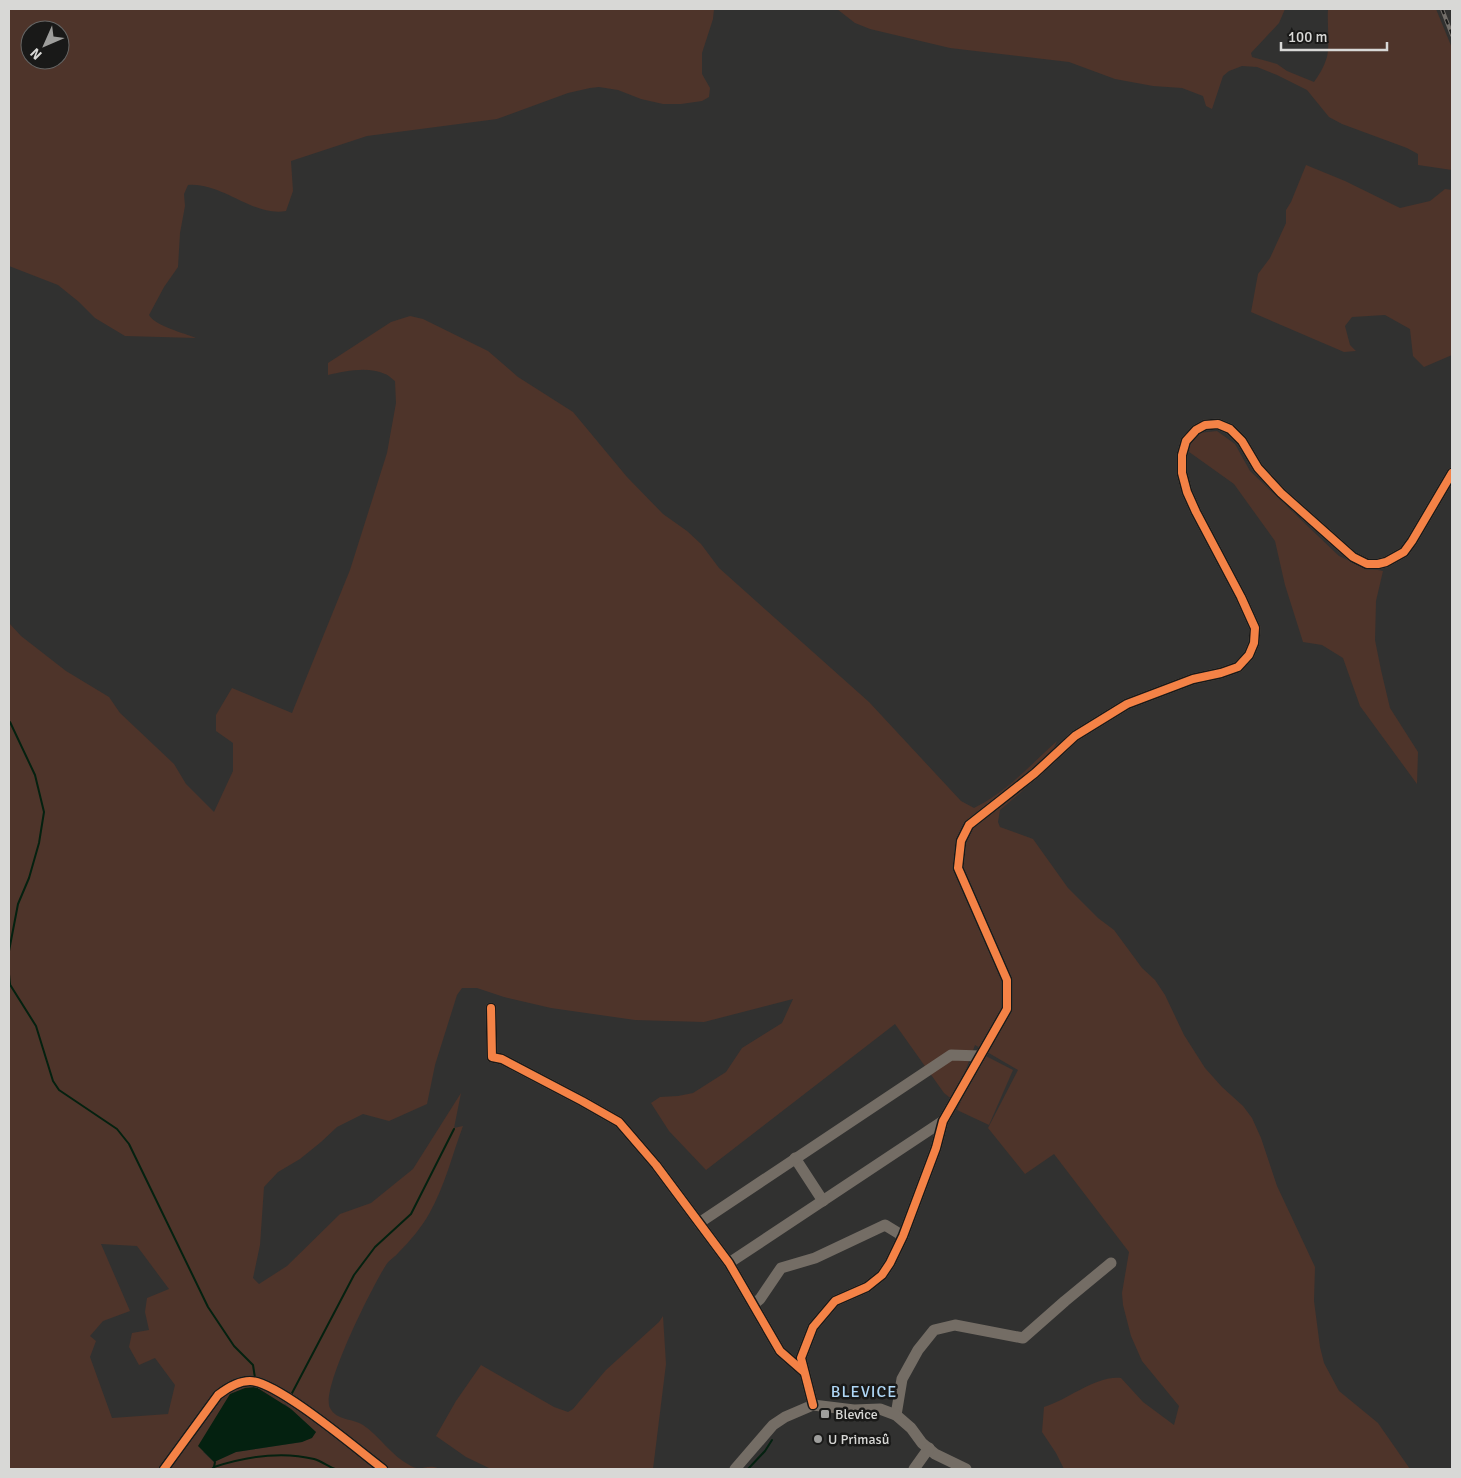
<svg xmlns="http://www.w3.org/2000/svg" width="1461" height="1478" font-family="Signika,sans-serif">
<rect width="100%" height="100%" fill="#313130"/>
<g fill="#4e342a" fill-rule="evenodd">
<path d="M9,9H714L713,19L702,53V74L710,88L709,97L702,101L681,104H663L641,99L618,90L599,87L590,88L568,93L497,119L367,136L291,161L293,191L286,211C253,217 222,182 188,185L184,194L185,206L180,233L178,267L164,287L149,315C155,326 184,333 196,338L125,336L95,318L79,302L58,285L9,266ZM30,30H60V60H30Z"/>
<path d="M837,9H1285L1279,23L1251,53L1252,57L1277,64L1287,71L1314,82C1319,75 1324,67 1327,57C1330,45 1327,23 1328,9H1436L1452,48V170L1418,165V154L1407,148L1342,124L1329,117L1307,90L1277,75L1257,67L1242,66L1229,71L1223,76L1212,109L1206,106L1203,96L1182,88L1153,86L1115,79L1069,62L950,48L870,29L855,23Z"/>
<polygon points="1306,165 1345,181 1400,208 1430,201 1445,189 1452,190 1452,355 1424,367 1413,356 1410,329 1385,315 1352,317 1345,326 1350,345 1356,351 1344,352 1251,312 1258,274 1270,258 1286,223 1286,210 1291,202"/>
<path d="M410,316L423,319L488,351L518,377L573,412L627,477L663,514L687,531L701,544L719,568L869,702L961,801L974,808C1007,792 1030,765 1057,741L1044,769L1019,794L1000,810L998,822L1000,827L1033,839L1068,888L1098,918L1114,930L1142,968L1155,980L1165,995L1184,1035L1205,1068L1222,1087L1243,1106L1252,1118L1261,1138L1277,1186L1315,1267L1314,1301L1320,1347L1324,1363L1339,1391L1378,1423L1410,1469H1064L1056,1453L1042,1432L1044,1407C1068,1400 1096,1375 1121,1378L1143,1402L1174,1425L1179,1406L1142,1361L1131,1336L1123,1305L1122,1293L1129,1252L1054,1154L1025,1174L988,1128L1018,1070L975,1045L954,1101L944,1093L895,1024L706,1170L669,1131L651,1103L660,1097L678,1096L693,1093L726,1072L742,1048L782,1023L793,999L704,1022L635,1020L551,1008L504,997L477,988H462L457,995L435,1065L427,1104L389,1121L363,1114L337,1127L321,1142L300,1159L278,1172L264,1187L260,1245L253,1278L259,1284L287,1266L340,1214L371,1203L413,1169L461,1093L454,1128L463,1126C452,1155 445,1186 429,1214C421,1228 410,1241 399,1252C395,1257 389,1260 386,1265C373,1285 320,1390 330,1408C337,1421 352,1418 363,1425C380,1436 391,1456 411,1466C422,1472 427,1463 440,1469H9V623L21,636L66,671L109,697L120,713L174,764L186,784L214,812L233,771V743L216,731V715L232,688L292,713L350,570L387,453L396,403L395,381C392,379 389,375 385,374C368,366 345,371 328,375V363L391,322ZM101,1244L137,1246L169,1289L147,1298L145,1312L149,1330L132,1333L129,1347L139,1365L155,1358L175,1385L168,1414L112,1418L90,1357L96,1341L90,1336L103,1321L130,1311ZM285,1404L316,1432L302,1442L236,1452L214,1462L203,1452Z"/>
<polygon points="1217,431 1235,444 1250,471 1339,556 1363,567 1383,571 1376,601 1375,640 1381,670 1390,708 1418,752 1417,784 1360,706 1343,658 1322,645 1303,642 1285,585 1275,541 1234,484 1185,449 1198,433"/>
<polygon points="982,1054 1013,1070 989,1125 957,1110"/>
<polygon points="663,1316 666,1364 653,1469 491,1469 466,1457 436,1436 456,1401 481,1365 554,1407 568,1412 573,1409 606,1370 659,1322"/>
</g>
<polygon fill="#042110" points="256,1387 291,1409 316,1432 312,1438 302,1442 236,1452 214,1462 198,1446 230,1394 245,1388"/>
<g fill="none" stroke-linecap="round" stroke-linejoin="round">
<g stroke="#042110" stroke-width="2">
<polyline points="9,951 18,904 29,878 39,843 44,812 35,775 10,722"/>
<polyline points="9,974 10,984"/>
<polyline points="9,983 36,1026 53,1081 59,1090 117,1129 129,1144 208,1307 234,1346 253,1365 255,1378"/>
<polyline points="291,1395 354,1275 375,1247 411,1214 454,1129"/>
<path d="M214,1467C245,1457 282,1451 314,1459C321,1461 328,1466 335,1469"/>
<polyline points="212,1469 214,1467 215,1462"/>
<polyline points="748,1469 765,1451 772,1440"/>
</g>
<g stroke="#746d65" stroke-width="11">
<polyline points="491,1008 492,1057 502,1059 582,1101 619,1122 656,1165 729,1263 780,1351 804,1372"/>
<polyline points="795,1158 823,1201"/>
<polyline points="699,1223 951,1055 980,1056"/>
<polyline points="729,1263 943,1121"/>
<polyline points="754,1304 760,1299 781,1268 815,1258 885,1225 903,1236"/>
<polyline points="813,1405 801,1358 813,1327 835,1301 867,1287 882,1275 890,1263 903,1236 936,1148 943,1121 1007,1009 1007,980 958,868 961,841 969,825 1035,773 1075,736 1127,704 1193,679 1221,673 1238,667 1249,655 1254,643 1255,628 1241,597 1196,512 1187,492 1182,473 1182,455 1186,441 1196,430 1205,425 1218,424 1230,429 1242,441 1258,468 1281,493 1353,557 1367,564 1378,564 1386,562 1404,552 1412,541 1452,473"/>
<polyline points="896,1415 902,1379 918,1350 934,1330 955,1325 1023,1338 1065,1301 1111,1263"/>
<path d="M164,1469L218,1395C227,1388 238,1381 250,1381C277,1381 358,1450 383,1469"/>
<polyline points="735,1469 773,1425 785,1417 813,1405 854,1410 880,1409 896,1415 911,1428 922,1443 935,1454 966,1469"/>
<polyline points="914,1469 929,1448"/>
</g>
<g stroke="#726e69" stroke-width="4">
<polyline id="rail" points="1442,9 1452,35"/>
</g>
<use href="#rail" stroke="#191918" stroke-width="2" stroke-dasharray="5.5" stroke-linecap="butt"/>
<g stroke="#191918" stroke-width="11">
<g id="cycleway">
<polyline points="491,1008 492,1057 502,1059 582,1101 619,1122 656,1165 729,1263 780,1351 804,1372"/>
<polyline points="813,1405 801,1358 813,1327 835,1301 867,1287 882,1275 890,1263 903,1236 936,1148 943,1121 1007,1009 1007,980 958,868 961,841 969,825 1035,773 1075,736 1127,704 1193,679 1221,673 1238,667 1249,655 1254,643 1255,628 1241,597 1196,512 1187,492 1182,473 1182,455 1186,441 1196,430 1205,425 1218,424 1230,429 1242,441 1258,468 1281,493 1353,557 1367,564 1378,564 1386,562 1404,552 1412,541 1452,473"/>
<path d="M164,1469L218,1395C227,1388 238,1381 250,1381C277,1381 358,1450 383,1469"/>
</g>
</g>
<use href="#cycleway" stroke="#f48246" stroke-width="8"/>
</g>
<g fill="#9e9e9c" stroke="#191918" stroke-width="2">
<rect x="820" y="1409" width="10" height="10" rx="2.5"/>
<circle cx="818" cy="1439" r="5"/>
</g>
<g text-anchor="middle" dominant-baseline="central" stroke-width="5" stroke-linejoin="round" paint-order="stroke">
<g font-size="14" fill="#d8d8d6" stroke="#191918" text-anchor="start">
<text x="835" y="1414">Blevice</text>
<text x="828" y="1439">U Primasů</text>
</g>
<g font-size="16" letter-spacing="1" fill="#afd7f6" stroke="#191918">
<text x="864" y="1392">BLEVICE</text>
</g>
</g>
<rect width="1461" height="1478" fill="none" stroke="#d8d8d6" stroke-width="20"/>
<g transform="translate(45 45) rotate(225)"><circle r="24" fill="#191918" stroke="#656564"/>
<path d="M0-4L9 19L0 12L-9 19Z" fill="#9e9e9c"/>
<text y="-8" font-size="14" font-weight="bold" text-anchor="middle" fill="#d8d8d6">N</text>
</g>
<path d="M1281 42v8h106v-8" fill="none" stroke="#d8d8d6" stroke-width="2.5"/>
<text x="1288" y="42" font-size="15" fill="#d8d8d6" stroke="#191918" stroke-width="4" paint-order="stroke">100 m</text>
</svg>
